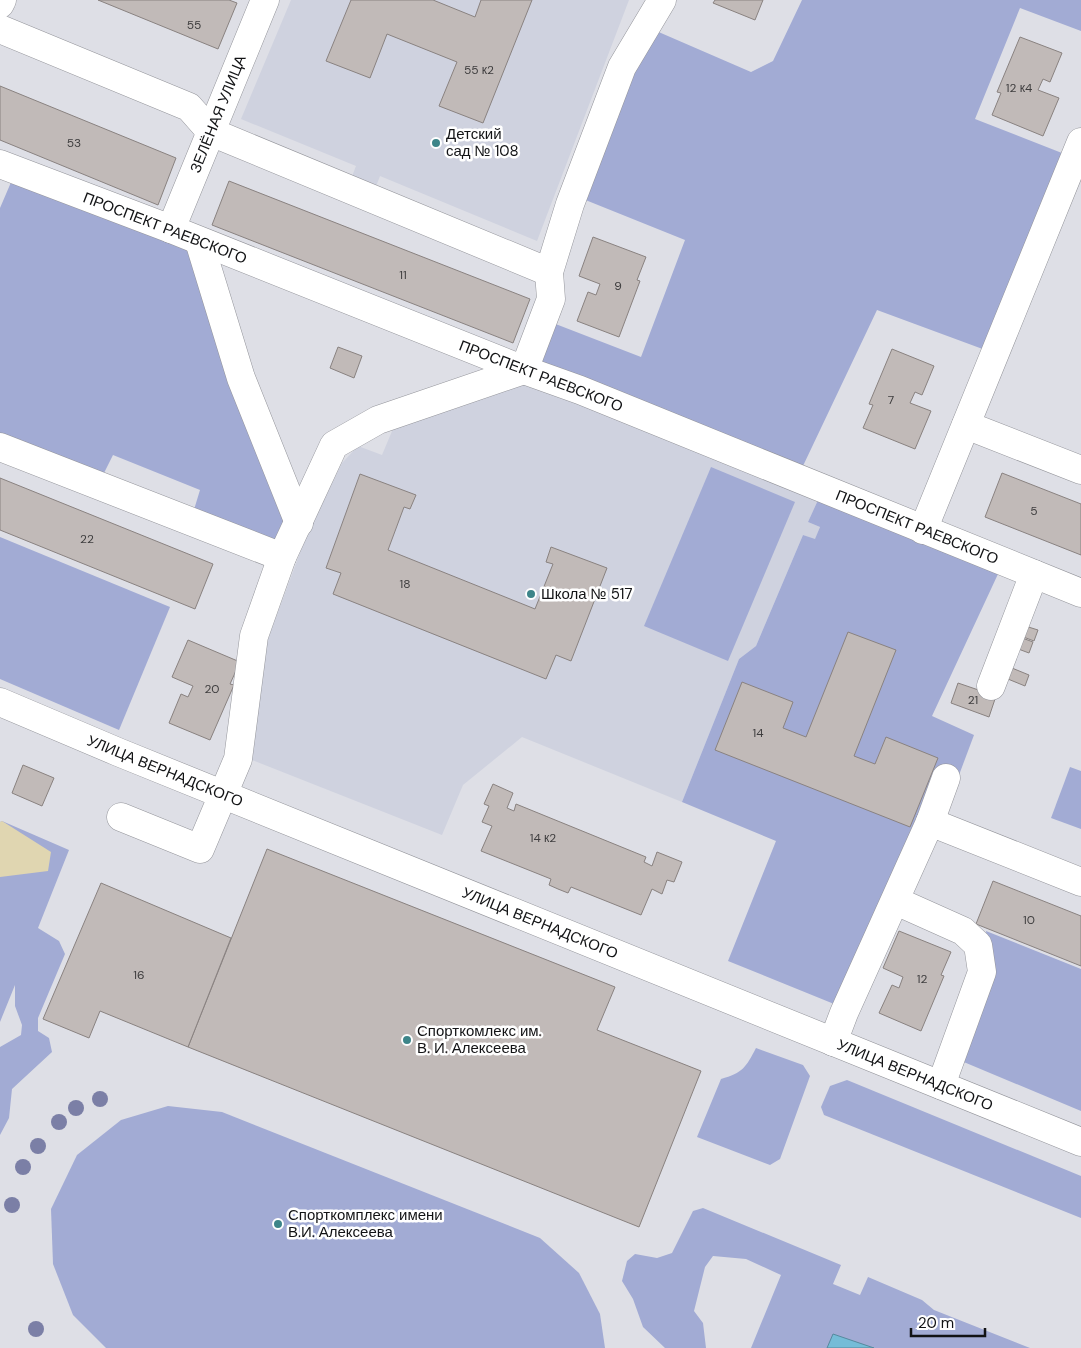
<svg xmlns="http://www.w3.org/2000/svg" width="1081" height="1348" font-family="'DM Sans',sans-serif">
<rect width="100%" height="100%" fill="#dedfe6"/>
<g fill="#cfd2df">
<polygon points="291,0 629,0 537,241 380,176 375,189 351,179 356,166 241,119"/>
<polygon points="523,380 818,500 808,522 820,527 815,540 803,535 756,646 739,659 682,802 522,737 463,785 442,835 247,758 256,725 265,647 304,542 342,463 358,446 382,455 395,424"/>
</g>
<g fill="#a2abd4">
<polygon points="802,0 1081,0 1081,31 1020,8 975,119 1067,155 988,351 877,310 802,468 539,367 553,323 641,357 685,240 583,199 633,74 654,30 751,72 773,61"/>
<polygon points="12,180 191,246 289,521 279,544 193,513 200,490 113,455 103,475 0,437 0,208"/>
<polygon points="711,467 795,502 728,661 644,626"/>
<polygon points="818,500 998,574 932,716 974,735 959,775 839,1006 728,961 776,841 682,802 739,659 756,646 803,535 815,539 820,527 808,522"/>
<polygon points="0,537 170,607 119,730 0,679"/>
<polygon points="1070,767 1081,771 1081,829 1051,818"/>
<polygon points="2,821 69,850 38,928 59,941 65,954 38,1018 38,1031 49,1038 52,1052 12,1089 9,1118 0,1135 0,1047 21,1035 22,1025 15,1006 15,985 0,1022 0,822"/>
<polygon points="986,931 1081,969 1081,1111 959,1060 991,973"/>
<path d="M756,1048L803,1065L810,1076L780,1159L770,1165L697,1137L721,1079C743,1073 746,1067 756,1048Z"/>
<polygon points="847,1080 1081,1176 1081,1218 824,1115 821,1107 830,1086"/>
<polygon points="168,1106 222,1112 540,1238 579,1273 600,1314 605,1348 106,1348 73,1315 53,1264 51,1209 77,1155 121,1120"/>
<polygon points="703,1208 841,1265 833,1284 860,1295 868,1277 922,1300 934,1310 1030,1348 751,1348 781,1275 746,1259 713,1256 705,1267 694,1311 703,1323 706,1348 665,1348 643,1327 633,1299 622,1281 627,1261 635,1254 657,1258 672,1253 693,1211"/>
</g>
<polygon fill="#e0d6b1" points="2,821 51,852 48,871 0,877 0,822"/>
<polygon fill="#75bcd7" stroke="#57899d" points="833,1334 874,1348 827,1348"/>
<g fill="#c1bab8" stroke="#898280">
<polygon points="98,0 229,0 237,3 218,49"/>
<polygon points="351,0 433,0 475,17 481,0 532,0 483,123 439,106 457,62 387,34 370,78 326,61"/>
<polygon points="715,0 763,0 755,20 713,3"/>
<polygon points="1020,37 1062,53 1050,82 1043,79 1038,90 1059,98 1043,136 992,115 1001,93 997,92"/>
<polygon points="0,86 176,158 158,205 0,140"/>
<polygon points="229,181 530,299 513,343 212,225"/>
<polygon points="593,237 646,257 637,280 640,281 619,337 577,321 588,292 596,295 600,284 579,276"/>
<polygon points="338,347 362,356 354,378 330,368"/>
<polygon points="892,349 934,366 922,395 915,392 910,403 931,411 915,449 863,428 873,405 869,404"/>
<polygon points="1002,473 1081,504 1081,555 985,517"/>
<polygon points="360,474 416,495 410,509 404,507 388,550 535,609 553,564 546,562 551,547 607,568 571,661 556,655 546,679 333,594 341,573 326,568"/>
<polygon points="0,478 213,564 195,609 0,530"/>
<polygon points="1022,625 1038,630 1034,641 1018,635"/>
<polygon points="848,632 896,650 854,756 875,764 886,737 938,758 910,827 715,750 742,682 793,702 783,728 806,737"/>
<polygon points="1017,636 1033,642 1029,653 1013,647"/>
<polygon points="188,640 240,662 230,684 234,685 210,740 169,723 181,694 188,697 193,686 172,677"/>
<polygon points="1007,666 1029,675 1025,686 1003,677"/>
<polygon points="958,683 996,696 989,717 951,703"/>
<polygon points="23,765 54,778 42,806 12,793"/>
<polygon points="493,784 513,793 507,808 514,811 516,804 646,857 644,862 652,866 657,852 682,862 674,882 667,880 662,894 652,889 641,915 571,887 568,893 558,889 549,885 551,879 481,851 492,826 482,822 489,806 484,804"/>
<polygon points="267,849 615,987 597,1030 701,1071 639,1227 188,1047"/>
<polygon points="993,881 1081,916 1081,966 976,924"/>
<polygon points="101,883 231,938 188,1047 100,1011 89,1038 43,1019"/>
<polygon points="899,931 951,952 941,975 944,976 921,1031 879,1013 892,985 899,988 903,977 883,968"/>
</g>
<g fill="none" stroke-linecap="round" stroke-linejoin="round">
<g stroke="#94959b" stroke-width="29">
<g id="minor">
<polyline points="0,4 2,0"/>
<polyline points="0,29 189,107 211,132 549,272"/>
<polyline points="0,164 171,229 524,370 580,390 1081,593"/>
<polyline points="171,229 265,0"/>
<polyline points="199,241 241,378 299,523"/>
<polyline points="966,425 1081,470"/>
<polyline points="0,447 282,557"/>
<polyline points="923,530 1081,142"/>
<polyline points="991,686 1034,574"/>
<polyline points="0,702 118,752 1081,1142"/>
<polyline points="121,817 200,849 238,759 254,636 282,557 334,445 378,420 524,370 551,299 549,272 570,204 622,67 662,0"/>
<polyline points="930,822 946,778"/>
<polyline points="896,901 963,931 978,945 982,972 941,1085"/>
<polyline points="833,1042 844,1013 930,822 1081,882"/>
</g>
</g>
<use href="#minor" stroke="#fff" stroke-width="28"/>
</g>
<g fill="#7b7fa6">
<circle cx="100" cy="1099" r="8"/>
<circle cx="76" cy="1108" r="8"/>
<circle cx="59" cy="1122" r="8"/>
<circle cx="38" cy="1146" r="8"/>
<circle cx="23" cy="1167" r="8"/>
<circle cx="12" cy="1205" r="8"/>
<circle cx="36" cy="1329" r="8"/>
</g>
<g fill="#3d8589" stroke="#fff" stroke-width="2">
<circle cx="436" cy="143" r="5"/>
<circle cx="531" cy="594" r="5"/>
<circle cx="407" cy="1040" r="5"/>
<circle cx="278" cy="1224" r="5"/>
</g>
<g text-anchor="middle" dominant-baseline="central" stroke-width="5" stroke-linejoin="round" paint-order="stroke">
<g font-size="12" fill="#3e3d3e">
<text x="194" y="25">55</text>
<text x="479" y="70">55 к2</text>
<text x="1019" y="88">12 к4</text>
<text x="74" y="143">53</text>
<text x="403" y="275">11</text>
<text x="618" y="286">9</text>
<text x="891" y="400">7</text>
<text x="1034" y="511">5</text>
<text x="87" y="539">22</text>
<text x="405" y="584">18</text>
<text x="212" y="689">20</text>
<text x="973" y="700">21</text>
<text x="758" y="733">14</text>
<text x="543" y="838">14 к2</text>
<text x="1029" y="920">10</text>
<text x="139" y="975">16</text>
<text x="922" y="979">12</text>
</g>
<g font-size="15" fill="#121315" stroke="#fff">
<text transform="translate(218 114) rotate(-68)">ЗЕЛЁНАЯ УЛИЦА</text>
<text transform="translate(165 228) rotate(21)">ПРОСПЕКТ РАЕВСКОГО</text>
<text transform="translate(541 376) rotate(21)">ПРОСПЕКТ РАЕВСКОГО</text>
<text transform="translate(917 527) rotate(22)">ПРОСПЕКТ РАЕВСКОГО</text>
<text transform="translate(165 771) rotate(22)">УЛИЦА ВЕРНАДСКОГО</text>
<text transform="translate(540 923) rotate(22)">УЛИЦА ВЕРНАДСКОГО</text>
<text transform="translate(915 1075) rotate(22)">УЛИЦА ВЕРНАДСКОГО</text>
</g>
<g font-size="15" fill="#121315" stroke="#fff" text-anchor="start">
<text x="446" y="134">Детский<tspan x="446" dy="17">сад № 108</tspan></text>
<text x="541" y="594">Школа № 517</text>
<text x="417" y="1031">Спорткомлекс им.<tspan x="417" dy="17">В. И. Алексеева</tspan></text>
<text x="288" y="1215">Спорткомплекс имени<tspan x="288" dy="17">В.И. Алексеева</tspan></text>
</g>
</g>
<path d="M911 1328v8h74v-8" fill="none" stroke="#121315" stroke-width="2.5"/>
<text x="918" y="1328" font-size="15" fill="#121315" stroke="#ffffff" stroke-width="4" paint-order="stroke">20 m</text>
</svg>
